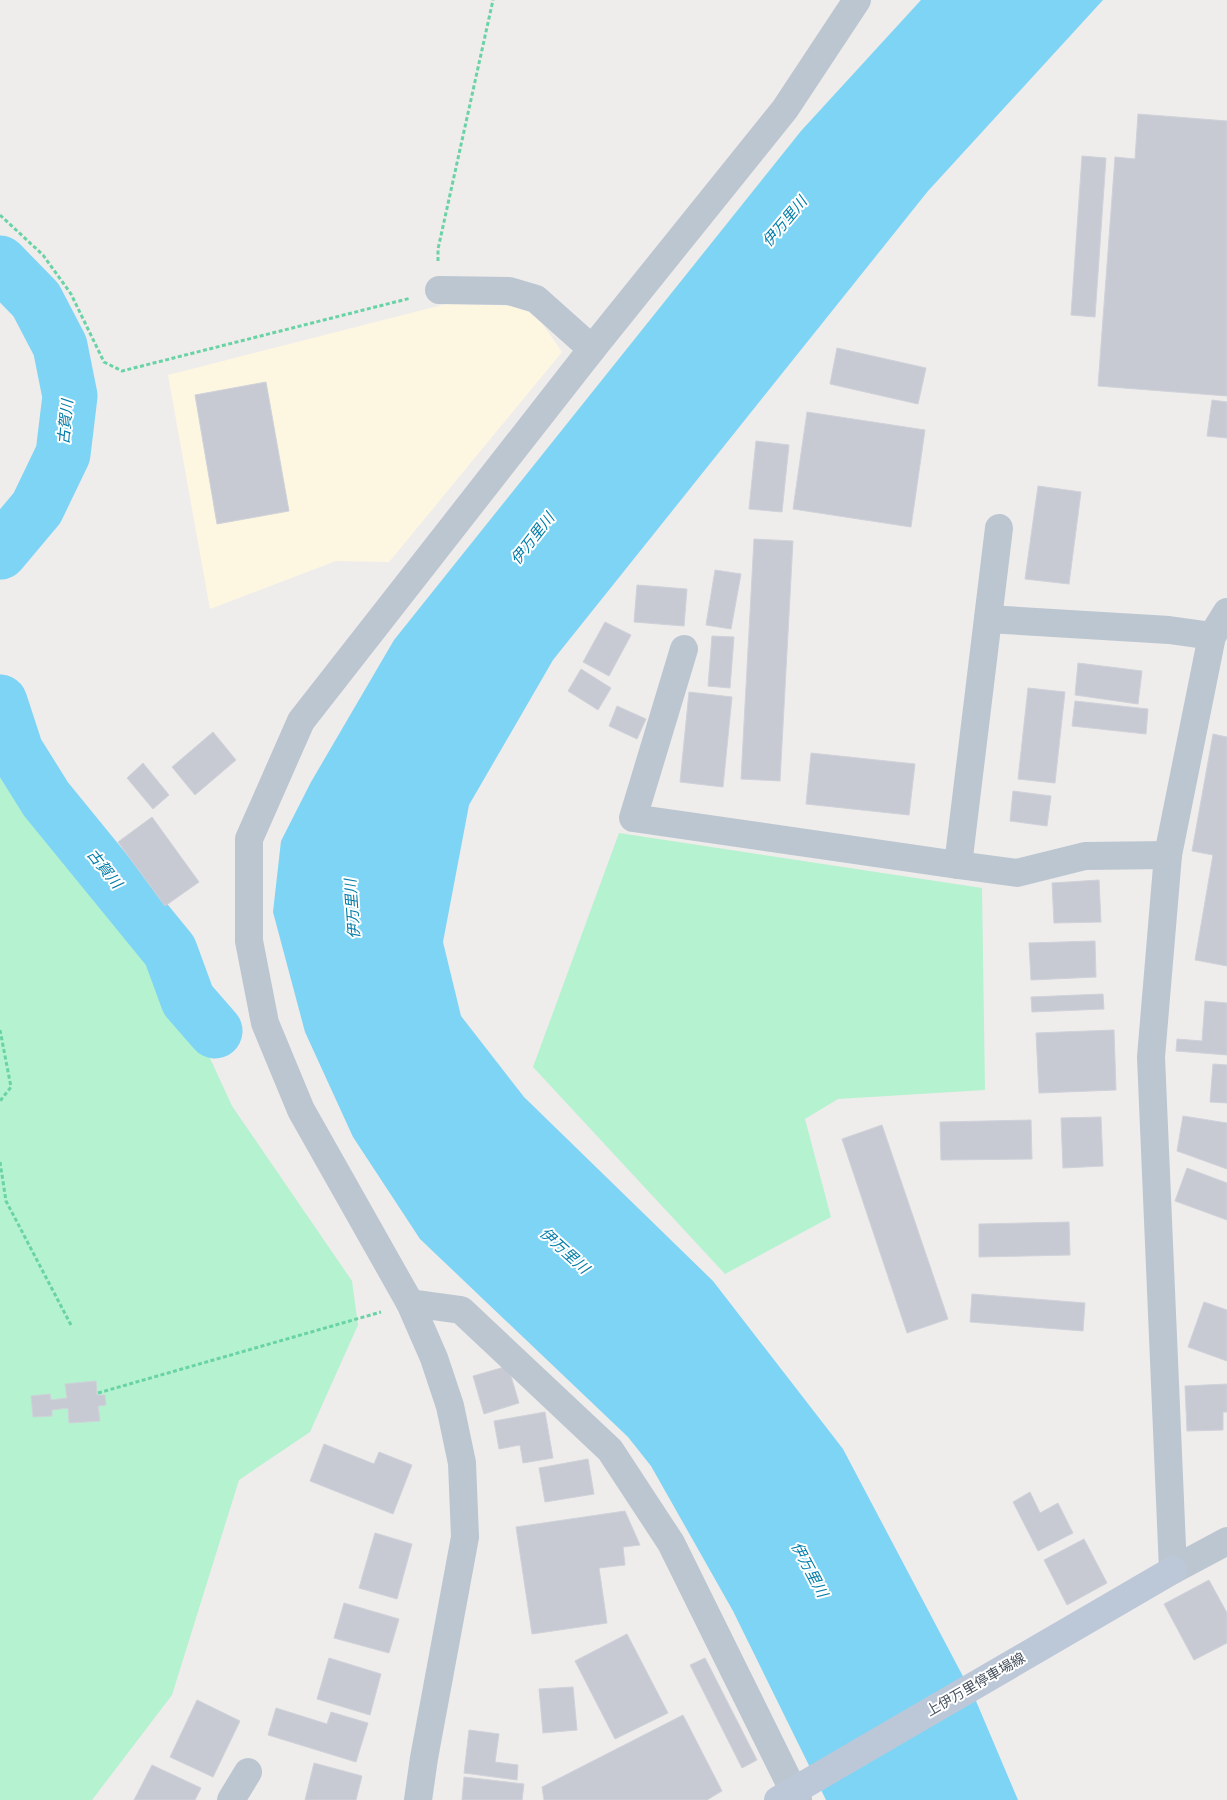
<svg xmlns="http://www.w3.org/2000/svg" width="1227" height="1800" font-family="'Source Sans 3','Noto Sans JP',sans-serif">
<rect width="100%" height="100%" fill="#efecec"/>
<polygon fill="#fdf7e2" points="446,304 530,306 562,352 389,562 336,561 210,609 168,375"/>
<g fill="#b5f2d0">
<polygon points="0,690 35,794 166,962 232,1106 352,1281 358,1325 310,1432 239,1480 172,1695 92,1800 0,1800"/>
<polygon points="619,833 982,888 985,1090 838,1099 805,1119 831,1217 725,1274 533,1067"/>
</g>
<polygon fill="#7ed4f4" points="921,0 1103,0 928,191 553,660 469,805 443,942 461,1016 524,1097 713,1281 843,1449 976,1701 1018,1800 826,1800 733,1611 651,1466 628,1437 420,1239 353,1137 305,1032 273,912 281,841 311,782 394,640 801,131"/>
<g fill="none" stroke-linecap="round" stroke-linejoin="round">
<g stroke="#7ed4f4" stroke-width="55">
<polyline points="0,263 36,300 60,346 70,396 63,454 37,508 0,552"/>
<polyline points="0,702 16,751 46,799 170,951 188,1000 215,1031"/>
</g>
</g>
<g fill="#c7cad3" stroke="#cfd2d9">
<polygon points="1138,114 1227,121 1227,396 1098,386 1115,157 1135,159"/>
<polygon points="1082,156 1106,158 1095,317 1071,315"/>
<polygon points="837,348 926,368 918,404 830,384"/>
<polygon points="266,382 289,511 217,524 195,395"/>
<polygon points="1212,400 1227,402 1227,438 1207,436"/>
<polygon points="807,412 925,430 911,527 793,509"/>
<polygon points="756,441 789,445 782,512 749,509"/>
<polygon points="1038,486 1081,492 1069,584 1025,579"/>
<polygon points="754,539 793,541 780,781 741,779"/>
<polygon points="715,570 741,574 731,629 706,625"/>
<polygon points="637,585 687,589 684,626 634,622"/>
<polygon points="605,622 631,635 609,676 583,662"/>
<polygon points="712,636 734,637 730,688 708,686"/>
<polygon points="1078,663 1142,671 1138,704 1075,695"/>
<polygon points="581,669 611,688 598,710 568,691"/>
<polygon points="1028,688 1065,692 1055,783 1018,779"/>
<polygon points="689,692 732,697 723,787 680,782"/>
<polygon points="1075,701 1148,709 1146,734 1072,726"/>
<polygon points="617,706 646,719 637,739 609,726"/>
<polygon points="213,732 236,760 195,795 172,767"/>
<polygon points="1213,734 1227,737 1227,966 1195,960 1213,855 1192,851"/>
<polygon points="811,753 915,764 909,815 806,804"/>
<polygon points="143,763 169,795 153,809 127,778"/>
<polygon points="1013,791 1051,796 1047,826 1010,821"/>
<polygon points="152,817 199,882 165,906 118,842"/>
<polygon points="1099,880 1101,922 1054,923 1052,883"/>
<polygon points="1095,941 1096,977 1031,980 1029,943"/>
<polygon points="1103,994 1104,1009 1032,1012 1031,997"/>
<polygon points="1205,1001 1227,1003 1227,1055 1176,1051 1177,1039 1202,1041"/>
<polygon points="1114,1030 1116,1090 1039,1093 1036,1033"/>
<polygon points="1213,1064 1227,1065 1227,1103 1210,1102"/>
<polygon points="1183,1116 1227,1123 1227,1169 1177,1151"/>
<polygon points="1101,1117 1103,1166 1063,1168 1061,1118"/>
<polygon points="1031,1120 1032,1159 941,1160 940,1122"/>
<polygon points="882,1125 948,1319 907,1333 842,1139"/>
<polygon points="1187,1168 1227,1183 1227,1220 1175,1201"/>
<polygon points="1069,1222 1070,1255 979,1257 979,1224"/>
<polygon points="972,1294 1085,1303 1083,1331 970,1322"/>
<polygon points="1204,1302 1227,1310 1227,1361 1188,1347"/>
<polygon points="508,1366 519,1403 484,1414 473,1376"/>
<polygon points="96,1381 97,1395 105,1395 106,1405 98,1406 100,1421 69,1423 68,1408 52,1410 52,1416 33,1417 31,1396 50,1394 51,1400 67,1398 65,1384"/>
<polygon points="1227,1384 1227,1412 1223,1412 1223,1430 1187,1431 1185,1386"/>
<polygon points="545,1412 553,1458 523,1463 520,1445 499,1449 494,1421"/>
<polygon points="324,1444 374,1464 379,1452 412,1465 393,1514 310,1481"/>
<polygon points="588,1459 594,1494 545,1502 539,1468"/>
<polygon points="1030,1492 1040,1513 1058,1503 1073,1533 1038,1551 1013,1502"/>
<polygon points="625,1511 640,1545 623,1547 625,1565 599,1568 607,1623 532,1634 516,1527"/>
<polygon points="375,1533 412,1544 397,1599 359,1588"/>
<polygon points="1084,1539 1107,1583 1067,1605 1044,1560"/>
<polygon points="1209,1580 1227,1613 1227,1643 1194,1660 1164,1604"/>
<polygon points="344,1603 399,1619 389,1653 334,1638"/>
<polygon points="627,1634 668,1713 615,1739 575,1661"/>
<polygon points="329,1658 381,1674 370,1715 317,1699"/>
<polygon points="705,1658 757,1760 742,1768 690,1665"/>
<polygon points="573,1687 577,1730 543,1733 539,1689"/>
<polygon points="197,1700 240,1721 213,1777 170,1757"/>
<polygon points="276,1708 327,1724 331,1712 368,1723 356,1762 268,1735"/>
<polygon points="683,1715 722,1791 707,1800 544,1800 542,1787"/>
<polygon points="469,1730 499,1734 495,1762 518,1765 517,1780 464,1773"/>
<polygon points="314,1763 362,1776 356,1800 305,1800"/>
<polygon points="152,1765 201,1788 195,1800 134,1800"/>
<polygon points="464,1777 524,1784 522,1800 462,1800"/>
</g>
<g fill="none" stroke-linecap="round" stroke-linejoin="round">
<g stroke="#6ad3a6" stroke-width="3" stroke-dasharray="4 2.5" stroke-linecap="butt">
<polyline points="0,215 43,255 71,294 104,362 122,371 411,298"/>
<polyline points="438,261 438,249 493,0"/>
<polyline points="0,1030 11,1087 0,1101"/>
<polyline points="0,1162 6,1201 72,1327"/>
<polyline points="98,1393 381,1312"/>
</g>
<g stroke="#bbc6d0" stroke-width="28">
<polyline points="439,290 509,291 536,299 592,349"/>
<polyline points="1227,612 1212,636 1168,855 1151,1057 1173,1570 1227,1541"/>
<polyline points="988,619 1169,630 1212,636"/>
<polyline points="684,649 633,818 958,865 999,528"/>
<polyline points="958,865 1017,873 1085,856 1168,855"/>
<polyline points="410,1303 461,1310 610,1450 671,1543 798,1800"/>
<polyline points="231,1800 248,1772"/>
</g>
<polyline stroke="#bbc6d0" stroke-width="28" points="418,1800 424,1758 465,1537 462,1463 450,1406 434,1358 410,1303 301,1110 265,1023 249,941 249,839 301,721 592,349 785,109 857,0"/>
<polyline stroke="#bcc8d8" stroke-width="28" points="778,1800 1173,1570"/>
</g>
<g text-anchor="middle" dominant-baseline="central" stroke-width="4" stroke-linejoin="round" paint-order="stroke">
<g font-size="14" fill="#434e5b" stroke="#fff">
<text transform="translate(976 1685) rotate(-30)">上伊万里停車場線</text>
</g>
<g font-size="15" font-style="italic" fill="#017ca9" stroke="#fff">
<text transform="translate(785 222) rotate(-50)">伊万里川</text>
<text transform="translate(66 422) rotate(-85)">古賀川</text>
<text transform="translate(533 539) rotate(-52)">伊万里川</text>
<text transform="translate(104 869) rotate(51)">古賀川</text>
<text transform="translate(353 909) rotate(-94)">伊万里川</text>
<text transform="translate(564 1251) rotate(42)">伊万里川</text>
<text transform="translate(809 1570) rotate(62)">伊万里川</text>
</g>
</g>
</svg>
